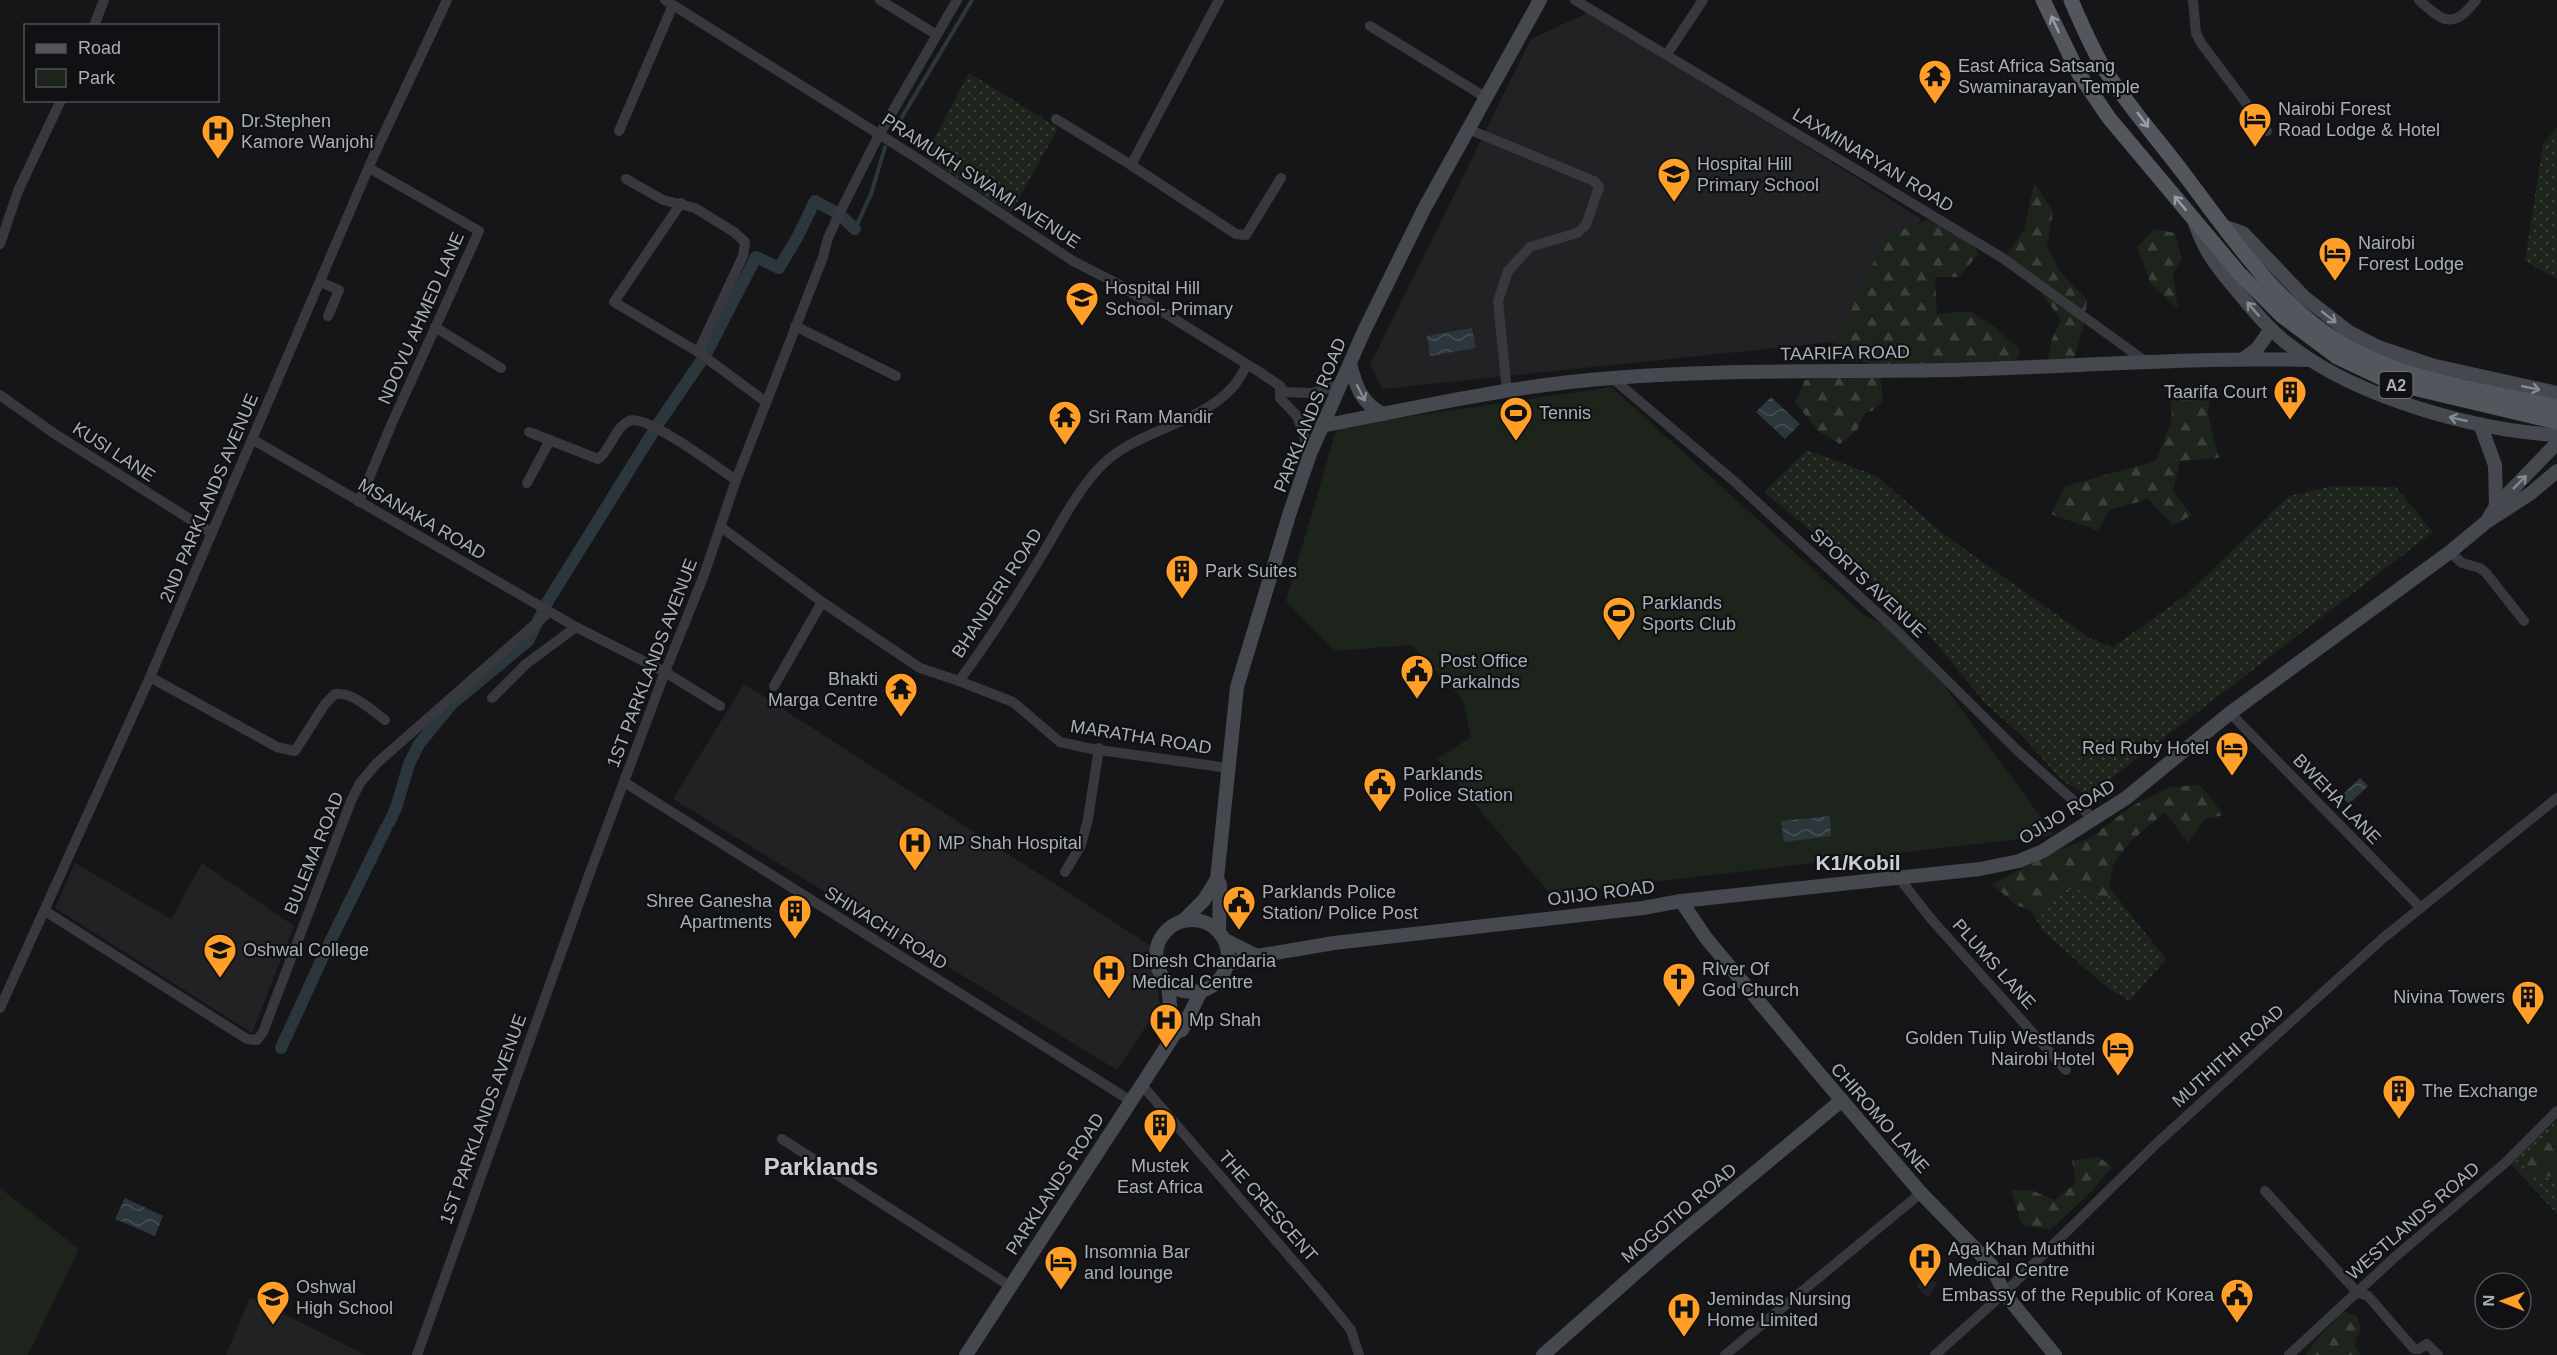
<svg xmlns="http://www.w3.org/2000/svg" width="2557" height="1355" font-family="Helvetica,sans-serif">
<defs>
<pattern id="green-dots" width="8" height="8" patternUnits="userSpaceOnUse" patternTransform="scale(1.5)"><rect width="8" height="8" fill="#1c241c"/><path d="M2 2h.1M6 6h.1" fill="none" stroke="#3a413b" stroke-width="1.8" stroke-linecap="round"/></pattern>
<pattern id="forest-firs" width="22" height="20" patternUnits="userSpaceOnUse" patternTransform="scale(1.5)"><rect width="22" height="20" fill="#1c241c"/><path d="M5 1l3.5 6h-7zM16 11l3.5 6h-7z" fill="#3a413b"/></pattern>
<pattern id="water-waves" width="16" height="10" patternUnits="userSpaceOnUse" patternTransform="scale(1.5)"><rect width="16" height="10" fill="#2b373d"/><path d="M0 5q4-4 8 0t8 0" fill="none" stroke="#475157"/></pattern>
</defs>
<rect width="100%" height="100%" fill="#161618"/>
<g fill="#222225">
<polygon points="1587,13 1806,146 1921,219 1843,341 1383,389 1370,365 1531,39"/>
<polygon points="744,684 1151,946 1160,1005 1117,1070 673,799"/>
<polygon points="75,863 171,919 202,863 294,926 252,1033 55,908"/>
<polygon points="1928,1276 1937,1284 1928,1298 1916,1286"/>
<polygon points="250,1297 365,1355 226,1355"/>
</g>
<g fill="url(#green-dots)">
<polygon points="969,73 1058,128 1011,213 925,156"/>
<polygon points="2557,127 2557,279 2525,261 2543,144"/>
<polygon points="1807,450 1877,476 1942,533 2091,639 2113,647 2186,595 2289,496 2333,486 2396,487 2433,532 2088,796 2063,781 2021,735 1986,704 1913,616 1764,492"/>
<polygon points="2076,846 2166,959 2130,1001 2110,990 2043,931 2014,881"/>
<polygon points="2557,1120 2557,1214 2510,1163"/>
</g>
<g fill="url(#forest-firs)">
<polygon points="2034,183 2053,211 2047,247 2062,274 2087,300 2085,320 2071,370 2045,373 2052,339 2061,320 2039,290 2003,258 2024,230"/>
<polygon points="1927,220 1955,227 1979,253 1959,277 1935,277 1937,314 1970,311 1995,327 2020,350 2009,375 1961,372 1924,374 1827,355 1848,317 1886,236"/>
<polygon points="2154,229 2175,233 2182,259 2173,274 2178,309 2151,284 2137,247"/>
<polygon points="1836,377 1880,377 1883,400 1874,410 1865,413 1857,430 1840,444 1818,431 1795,402 1805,380"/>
<polygon points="2211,389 2208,414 2219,458 2180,461 2173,491 2192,515 2173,525 2148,499 2110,510 2098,531 2051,514 2065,486 2156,461 2172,419 2171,400"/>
<polygon points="2200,785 2224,815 2205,819 2188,843 2165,812 2130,842 2113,865 2107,901 2073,888 2056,894 2045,915 2016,905 1992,884 2054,852 2090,838 2132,806 2170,787"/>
<polygon points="2557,1131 2557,1176 2531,1177 2522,1163"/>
<polygon points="2099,1157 2112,1167 2091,1192 2050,1230 2022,1225 2011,1190 2031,1190 2054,1200 2076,1183 2072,1160"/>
<path d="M2344,1311L2357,1316L2361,1329C2356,1339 2352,1346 2361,1355H2306C2315,1338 2331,1326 2344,1311Z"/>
</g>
<g fill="#1c241c">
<polygon points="1611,387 1863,614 1910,639 2054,835 1550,894 1437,759 1471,737 1463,700 1411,645 1335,651 1286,601 1337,427"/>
<polygon points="0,1188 79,1249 28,1355 0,1355"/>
</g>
<g fill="url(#water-waves)">
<polygon points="1472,328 1476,348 1430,356 1427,336"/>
<polygon points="1771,397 1800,424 1785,439 1756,412"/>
<polygon points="2360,778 2368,786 2349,804 2341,796"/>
<polygon points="1830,816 1831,836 1784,842 1781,821"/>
<polygon points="125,1198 163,1216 155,1236 115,1219"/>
</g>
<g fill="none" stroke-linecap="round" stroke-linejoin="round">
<g stroke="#2b373d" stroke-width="4">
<polyline points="896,127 972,0"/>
<polyline points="855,229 871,194 885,147"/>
</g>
<g stroke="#2b373d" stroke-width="12">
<polyline points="389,823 396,808 409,764 419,744 452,704 528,641 548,601 658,424 706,354 756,257 779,268 798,236 815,201 839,214 855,229"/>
<polyline points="329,944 386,828"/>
<polyline points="281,1048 326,950"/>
</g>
<g stroke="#37393e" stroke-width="10">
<polyline points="665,0 920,160 1073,261 1118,284 1261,373 1280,386 1284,392 1312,393 1339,385"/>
<polyline points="880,0 937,35"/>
<polyline points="1575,0 2001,257 2145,361"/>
<polyline points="2193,0 2196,33 2201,43 2267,131"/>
<path d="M2419,0C2444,23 2454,29 2476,0"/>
<polyline points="94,26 104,0"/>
<polyline points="1370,26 1485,97"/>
<polyline points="1667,54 1703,0"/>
<polyline points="1056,119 1131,165 1236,234 1246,235 1281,178"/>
<polyline points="1468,129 1594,181 1599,187 1586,225 1577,233 1530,247 1508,271 1498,301 1507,392"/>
<polyline points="619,131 673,5"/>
<polyline points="1131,165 1219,0"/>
<polyline points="626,179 663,200 695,208 734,232 745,242 743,256 698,352"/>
<polyline points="681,203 614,302 698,352 766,402"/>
<polyline points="0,244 18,191 61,100"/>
<polyline points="320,282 339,290 328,316"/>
<polyline points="795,326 896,376"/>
<polyline points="435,327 501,368"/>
<polyline points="1612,378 1735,482 1899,633 2018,751 2094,819"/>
<polyline points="1280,386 1280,398 1297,416 1310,454"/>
<polyline points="0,395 55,434 212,533"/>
<path d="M529,432L598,459C611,450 614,428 629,421C646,413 719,469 736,480"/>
<polyline points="252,439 576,627"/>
<polyline points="527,483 550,440"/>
<polyline points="359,502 392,423 479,231 369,168"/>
<path d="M721,527L822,602L920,668L959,681C989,640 1016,598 1042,555C1060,525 1077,490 1103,464C1138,430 1199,424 1232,388C1238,382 1242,373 1247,365"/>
<polyline points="2450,552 2462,563 2480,568 2486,573 2524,621"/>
<path d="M150,677L277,747L295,751L325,704L335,694C353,692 371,710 385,720"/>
<polyline points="959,681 1013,702 1060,742 1092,749 1228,768"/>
<polyline points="774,686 822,602"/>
<polyline points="492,698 526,664 576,627 665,672 720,706"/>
<polyline points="2230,713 2421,908"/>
<polyline points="624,782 1131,1101"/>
<polyline points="1065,872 1081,845 1088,819 1099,748"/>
<polyline points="1899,878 1932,920 2066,1070"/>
<polyline points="45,911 247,1039 257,1040 263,1032 351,801 360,783 377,763 549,612"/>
<polyline points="0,1008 150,677 374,155 447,0"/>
<polyline points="1142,1085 1321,1293 1351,1330 1359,1355"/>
<polyline points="782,1139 1010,1286"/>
<polyline points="2265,1191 2357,1292 2368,1296 2414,1349 2419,1349 2427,1344 2438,1355"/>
<polyline points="417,1355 589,875 665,672 704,575 736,480 823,257 828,238 839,214 879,135 957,0"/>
<polyline points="1725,1355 1921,1193"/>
<polyline points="1935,1355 2004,1293 2157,1143 2382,939 2557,798"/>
<polyline points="2289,1355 2395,1257 2505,1163 2557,1111"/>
</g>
<g stroke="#45484e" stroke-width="14">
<path d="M2195,223C2205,253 2218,268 2238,292C2255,312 2271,332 2292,347C2359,398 2474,430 2557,435"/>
<polyline points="2223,226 2243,233 2304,297 2349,332 2378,347 2431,365 2557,393"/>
<polyline points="2243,359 2257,349 2271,329"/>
<path d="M1350,364C1356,386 1361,403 1383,414"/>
<polyline points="2480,424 2495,465 2496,506"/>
<path d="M1322,426C1418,407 1515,385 1613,378C1724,369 1835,372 1947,370C2068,367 2189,357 2310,360"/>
<polyline points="2488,519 2496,506 2557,443"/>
<polyline points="1681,901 1706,938 1816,1070 1921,1193 1992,1266 2004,1293 2055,1355"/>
<circle cx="1192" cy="956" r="36"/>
<polyline points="1183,921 1204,900 1217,879"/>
<polyline points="1219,931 1220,884 1217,879 1237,687 1290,512 1310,454 1364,331 1424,209 1540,0"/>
<polyline points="1225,940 1257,956"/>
<polyline points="1228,964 1257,956 1334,943 1643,908 1681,901 1980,869 2019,861 2043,851 2126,798 2230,713 2450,552 2485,523 2531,493 2557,471"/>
<polyline points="1168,983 1172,1026 1176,1032"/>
<polyline points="966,1355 1176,1032 1182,1030 1201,991"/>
<polyline points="1543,1355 1663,1249 1842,1100"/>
</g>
<g stroke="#53565d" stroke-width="15">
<polyline points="2043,0 2079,74 2109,118 2239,273 2282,316 2337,357 2392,383 2557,422"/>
<path d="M2071,0C2082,25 2092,50 2107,73C2130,108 2159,141 2184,174C2231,236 2276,305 2344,345C2408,382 2486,390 2557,407"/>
</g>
</g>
<defs><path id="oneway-shaft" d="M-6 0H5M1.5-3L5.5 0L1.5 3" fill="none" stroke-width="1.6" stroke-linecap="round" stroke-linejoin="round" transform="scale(1.5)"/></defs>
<g stroke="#969da7">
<use href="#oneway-shaft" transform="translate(2055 24) rotate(-115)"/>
<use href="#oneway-shaft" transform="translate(2143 120) rotate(53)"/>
<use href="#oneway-shaft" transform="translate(2180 203) rotate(-130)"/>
</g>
<g stroke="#858b94">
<use href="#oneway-shaft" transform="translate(2253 309) rotate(-131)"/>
<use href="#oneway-shaft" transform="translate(2329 317) rotate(38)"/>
<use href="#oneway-shaft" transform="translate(2531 388) rotate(11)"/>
<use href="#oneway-shaft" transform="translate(1361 393) rotate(63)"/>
<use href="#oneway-shaft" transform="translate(2458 419) rotate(-167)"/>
<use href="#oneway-shaft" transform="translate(2520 482) rotate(-45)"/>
</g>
<defs>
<g id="temple-pin" transform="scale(1.725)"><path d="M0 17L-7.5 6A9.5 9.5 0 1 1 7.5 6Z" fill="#ff9f28" stroke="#111113"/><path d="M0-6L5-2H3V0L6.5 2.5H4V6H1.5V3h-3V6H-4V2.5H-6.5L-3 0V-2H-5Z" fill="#111"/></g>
<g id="hotel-pin" transform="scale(1.725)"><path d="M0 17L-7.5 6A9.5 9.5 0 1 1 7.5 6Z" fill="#ff9f28" stroke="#111113"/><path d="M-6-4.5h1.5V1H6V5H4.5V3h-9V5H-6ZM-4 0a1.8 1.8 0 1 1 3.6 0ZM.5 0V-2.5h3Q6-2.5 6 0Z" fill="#111"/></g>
<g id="hospital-pin" transform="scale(1.725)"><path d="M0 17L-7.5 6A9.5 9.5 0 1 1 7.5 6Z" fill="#ff9f28" stroke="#111113"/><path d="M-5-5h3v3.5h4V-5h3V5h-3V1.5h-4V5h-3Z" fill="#111"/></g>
<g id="school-pin" transform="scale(1.725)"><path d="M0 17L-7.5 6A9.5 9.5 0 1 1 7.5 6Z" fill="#ff9f28" stroke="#111113"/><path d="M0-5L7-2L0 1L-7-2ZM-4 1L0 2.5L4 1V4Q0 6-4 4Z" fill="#111"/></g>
<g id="building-pin" transform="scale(1.725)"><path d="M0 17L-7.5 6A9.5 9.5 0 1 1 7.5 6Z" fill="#ff9f28" stroke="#111113"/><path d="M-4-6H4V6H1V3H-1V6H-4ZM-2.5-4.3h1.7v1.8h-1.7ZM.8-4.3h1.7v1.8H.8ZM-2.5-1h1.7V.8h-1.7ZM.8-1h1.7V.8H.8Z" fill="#111"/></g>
<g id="stadium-pin" transform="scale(1.725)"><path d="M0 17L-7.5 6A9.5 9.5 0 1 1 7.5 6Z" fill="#ff9f28" stroke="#111113"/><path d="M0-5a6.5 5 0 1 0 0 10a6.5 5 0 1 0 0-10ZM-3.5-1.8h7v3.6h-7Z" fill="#111"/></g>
<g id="civic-pin" transform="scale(1.725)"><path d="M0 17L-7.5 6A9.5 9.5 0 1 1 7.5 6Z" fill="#ff9f28" stroke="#111113"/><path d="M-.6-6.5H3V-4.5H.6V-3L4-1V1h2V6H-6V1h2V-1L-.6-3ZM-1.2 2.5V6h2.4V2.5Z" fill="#111"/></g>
<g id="university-pin" transform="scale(1.725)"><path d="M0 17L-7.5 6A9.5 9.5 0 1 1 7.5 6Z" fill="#ff9f28" stroke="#111113"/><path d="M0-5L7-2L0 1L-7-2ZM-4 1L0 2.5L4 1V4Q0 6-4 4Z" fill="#111"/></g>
<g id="church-pin" transform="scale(1.725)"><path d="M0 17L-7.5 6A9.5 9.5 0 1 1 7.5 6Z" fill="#ff9f28" stroke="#111113"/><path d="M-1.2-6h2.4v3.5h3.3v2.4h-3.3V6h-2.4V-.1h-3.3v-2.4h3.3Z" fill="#111"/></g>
</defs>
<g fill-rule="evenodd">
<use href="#temple-pin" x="1935" y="76"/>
<use href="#hotel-pin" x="2255" y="119"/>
<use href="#hospital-pin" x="218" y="131"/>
<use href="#school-pin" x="1674" y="174"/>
<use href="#hotel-pin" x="2335" y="253"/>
<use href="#school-pin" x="1082" y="298"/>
<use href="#building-pin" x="2290" y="392"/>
<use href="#stadium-pin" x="1516" y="413"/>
<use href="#temple-pin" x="1065" y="417"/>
<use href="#building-pin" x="1182" y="571"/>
<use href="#stadium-pin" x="1619" y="613"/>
<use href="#civic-pin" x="1417" y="671"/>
<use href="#temple-pin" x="901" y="689"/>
<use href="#hotel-pin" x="2232" y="748"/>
<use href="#civic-pin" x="1380" y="784"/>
<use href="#hospital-pin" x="915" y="843"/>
<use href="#civic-pin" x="1239" y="902"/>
<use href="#building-pin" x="795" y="911"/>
<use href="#university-pin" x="220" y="950"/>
<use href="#hospital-pin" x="1109" y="971"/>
<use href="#church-pin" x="1679" y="979"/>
<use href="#building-pin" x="2528" y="997"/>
<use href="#hospital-pin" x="1166" y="1020"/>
<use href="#hotel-pin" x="2118" y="1048"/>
<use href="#building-pin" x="2399" y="1091"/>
<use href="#building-pin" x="1160" y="1125"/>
<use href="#hospital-pin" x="1925" y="1259"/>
<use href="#hotel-pin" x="1061" y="1262"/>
<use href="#civic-pin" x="2237" y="1295"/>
<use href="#school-pin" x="273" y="1297"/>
<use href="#hospital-pin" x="1684" y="1309"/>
</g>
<g text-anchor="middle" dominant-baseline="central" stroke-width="4.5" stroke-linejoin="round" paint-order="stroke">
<rect fill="#111113" stroke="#7a8087" stroke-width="1.5" x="2379.5" y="372" width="33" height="26" rx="4.5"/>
<g font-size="16" font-weight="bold" fill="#a7afb9">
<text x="2396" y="385">A2</text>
</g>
<g font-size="18" fill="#a7afb9" stroke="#111113" text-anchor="start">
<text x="1958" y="66">East Africa Satsang<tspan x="1958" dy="21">Swaminarayan Temple</tspan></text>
<text x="2278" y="109">Nairobi Forest<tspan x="2278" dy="21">Road Lodge &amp; Hotel</tspan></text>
<text x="241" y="121">Dr.Stephen<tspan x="241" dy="21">Kamore Wanjohi</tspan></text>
<text x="1697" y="164">Hospital Hill<tspan x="1697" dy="21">Primary School</tspan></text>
<text x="2358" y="243">Nairobi<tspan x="2358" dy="21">Forest Lodge</tspan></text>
<text x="1105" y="288">Hospital Hill<tspan x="1105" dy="21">School- Primary</tspan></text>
<text x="2267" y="392" text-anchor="end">Taarifa Court</text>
<text x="1539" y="413">Tennis</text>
<text x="1088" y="417">Sri Ram Mandir</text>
<text x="1205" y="571">Park Suites</text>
<text x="1642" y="603">Parklands<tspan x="1642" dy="21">Sports Club</tspan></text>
<text x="1440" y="661">Post Office<tspan x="1440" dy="21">Parkalnds</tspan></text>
<text x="878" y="679" text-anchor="end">Bhakti<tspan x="878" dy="21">Marga Centre</tspan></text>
<text x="2209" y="748" text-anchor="end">Red Ruby Hotel</text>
<text x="1403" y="774">Parklands<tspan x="1403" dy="21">Police Station</tspan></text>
<text x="938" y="843">MP Shah Hospital</text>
<text x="1262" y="892">Parklands Police<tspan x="1262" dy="21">Station/ Police Post</tspan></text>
<text x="772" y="901" text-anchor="end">Shree Ganesha<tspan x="772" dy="21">Apartments</tspan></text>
<text x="243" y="950">Oshwal College</text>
<text x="1132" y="961">Dinesh Chandaria<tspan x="1132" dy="21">Medical Centre</tspan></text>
<text x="1702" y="969">RIver Of<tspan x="1702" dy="21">God Church</tspan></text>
<text x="2505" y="997" text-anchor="end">Nivina Towers</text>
<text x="1189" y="1020">Mp Shah</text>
<text x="2095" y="1038" text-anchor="end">Golden Tulip Westlands<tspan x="2095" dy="21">Nairobi Hotel</tspan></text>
<text x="2422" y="1091">The Exchange</text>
<text x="1160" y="1166" text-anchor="middle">Mustek<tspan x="1160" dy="21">East Africa</tspan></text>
<text x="1948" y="1249">Aga Khan Muthithi<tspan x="1948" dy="21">Medical Centre</tspan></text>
<text x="1084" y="1252">Insomnia Bar<tspan x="1084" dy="21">and lounge</tspan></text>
<text x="296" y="1287">Oshwal<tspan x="296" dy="21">High School</tspan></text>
<text x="2214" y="1295" text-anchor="end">Embassy of the Republic of Korea</text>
<text x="1707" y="1299">Jemindas Nursing<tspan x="1707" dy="21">Home Limited</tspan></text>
</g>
<g font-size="18" fill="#a7afb9" stroke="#111113">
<text transform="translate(1873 160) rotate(31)">LAXMINARYAN ROAD</text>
<text transform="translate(981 181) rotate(33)">PRAMUKH SWAMI AVENUE</text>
<text transform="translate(421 318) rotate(-66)">NDOVU AHMED LANE</text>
<text transform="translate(1845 353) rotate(-1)">TAARIFA ROAD</text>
<text transform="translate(1310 415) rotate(-68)">PARKLANDS ROAD</text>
<text transform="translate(114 452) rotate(33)">KUSI LANE</text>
<text transform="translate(209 498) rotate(-67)">2ND PARKLANDS AVENUE</text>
<text transform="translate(422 519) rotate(30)">MSANAKA ROAD</text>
<text transform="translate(1868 583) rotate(43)">SPORTS AVENUE</text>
<text transform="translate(997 593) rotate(-57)">BHANDERI ROAD</text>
<text transform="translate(652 663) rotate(-69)">1ST PARKLANDS AVENUE</text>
<text transform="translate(1141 737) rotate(9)">MARATHA ROAD</text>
<text transform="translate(2337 799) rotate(46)">BWEHA LANE</text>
<text transform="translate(2067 812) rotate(-31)">OJIJO ROAD</text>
<text transform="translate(314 853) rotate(-68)">BULEMA ROAD</text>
<text transform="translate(1601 893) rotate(-7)">OJIJO ROAD</text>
<text transform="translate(886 928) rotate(32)">SHIVACHI ROAD</text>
<text transform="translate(1994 964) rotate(48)">PLUMS LANE</text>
<text transform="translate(2228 1056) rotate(-42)">MUTHITHI ROAD</text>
<text transform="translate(1880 1118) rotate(49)">CHIROMO LANE</text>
<text transform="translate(483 1119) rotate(-70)">1ST PARKLANDS AVENUE</text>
<text transform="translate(1055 1184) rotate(-57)">PARKLANDS ROAD</text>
<text transform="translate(1268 1206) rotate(49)">THE CRESCENT</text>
<text transform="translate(1679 1213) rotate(-40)">MOGOTIO ROAD</text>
<text transform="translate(2413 1221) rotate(-41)">WESTLANDS ROAD</text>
</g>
<g font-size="21" font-weight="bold" fill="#c9cdd5" stroke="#111113">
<text x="1858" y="862">K1/Kobil</text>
</g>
<g font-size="24" font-weight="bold" fill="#c9cdd5" stroke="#111113">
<text x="821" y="1166">Parklands</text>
</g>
</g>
<rect x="24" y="24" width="195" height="78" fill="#111113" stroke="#4d5055" stroke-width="1.5"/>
<rect x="36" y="44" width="30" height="9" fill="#53565d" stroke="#4d5055" stroke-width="1.5"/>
<text x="78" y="54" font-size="18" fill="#a7afb9">Road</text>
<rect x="36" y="69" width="30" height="18" fill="#1c241c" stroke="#4d5055" stroke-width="1.5"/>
<text x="78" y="84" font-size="18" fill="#a7afb9">Park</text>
<g transform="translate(2503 1301) rotate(271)"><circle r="28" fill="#111113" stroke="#4d5055" stroke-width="1.5"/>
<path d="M0-4.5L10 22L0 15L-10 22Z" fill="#ff9f28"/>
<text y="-9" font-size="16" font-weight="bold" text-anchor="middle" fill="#a7afb9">N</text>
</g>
</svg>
